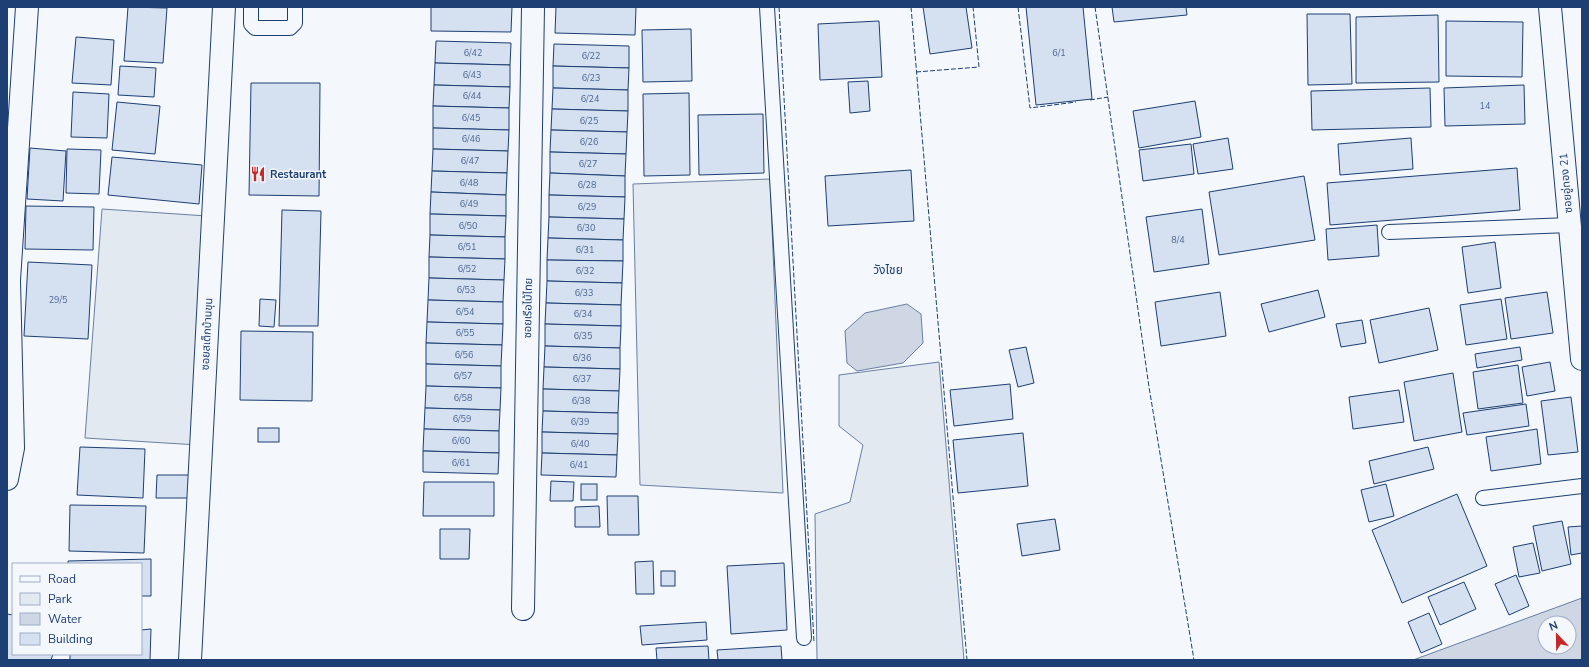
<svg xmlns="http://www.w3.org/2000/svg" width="1589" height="667" font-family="'Nunito Sans','Noto Sans Thai',sans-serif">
<rect width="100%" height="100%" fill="#f4f7fb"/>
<g fill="#e3e9f0" stroke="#687fa3">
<polygon points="770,179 783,493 640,485 633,184"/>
<polygon points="102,209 207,216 198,445 85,438"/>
<polygon points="939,362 964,660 817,660 815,514 850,502 863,445 839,426 839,375"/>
</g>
<g fill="#cfd7e4" stroke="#687fa3" fill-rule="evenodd">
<polygon points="907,304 921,314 923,343 903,363 857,371 847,363 845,331 865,313"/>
<path d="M1582,598V660H1413ZM1545,623H1569V647H1545Z"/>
</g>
<g fill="#d5e0f0" stroke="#1d3f73">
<polygon points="128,7 167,8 163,63 124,61"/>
<polygon points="431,7 512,7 511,32 431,31"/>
<polygon points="556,7 636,7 635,35 555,33"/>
<polygon points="923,7 966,7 972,48 930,54"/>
<polygon points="1026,7 1083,7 1092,99 1036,105"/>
<polygon points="1112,7 1186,7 1187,15 1114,22"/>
<polygon points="1307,14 1350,14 1352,84 1308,85"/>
<polygon points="1438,15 1439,82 1356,83 1356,17"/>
<polygon points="879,21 882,77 820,80 818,24"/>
<polygon points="1446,21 1523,22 1522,77 1446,76"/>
<polygon points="691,29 692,81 643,82 642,30"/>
<polygon points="76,37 114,40 111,85 72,83"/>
<polygon points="436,41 511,43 510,65 435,63"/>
<polygon points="554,44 629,46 629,68 553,66"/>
<polygon points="435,63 510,65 510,87 434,85"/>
<polygon points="120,66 156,68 154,97 118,95"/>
<polygon points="553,66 629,68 628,90 553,88"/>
<polygon points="868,81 870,111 850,113 848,82"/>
<polygon points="251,83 320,83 319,196 249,195"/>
<polygon points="434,85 510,87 509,108 433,106"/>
<polygon points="1524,85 1525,124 1445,126 1444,88"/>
<polygon points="553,88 628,90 628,111 552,109"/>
<polygon points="1430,88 1431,127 1312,130 1311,91"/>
<polygon points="73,92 109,94 107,138 71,137"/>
<polygon points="689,93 690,175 644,176 643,94"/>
<polygon points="1195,101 1201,137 1139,148 1133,111"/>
<polygon points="117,102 160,106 155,154 112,150"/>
<polygon points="433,106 509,108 509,130 433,128"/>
<polygon points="552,109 628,111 627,132 551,130"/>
<polygon points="763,114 764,173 699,175 698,115"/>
<polygon points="433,128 509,130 508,151 433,149"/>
<polygon points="551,130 627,132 626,154 550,152"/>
<polygon points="1228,138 1233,169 1198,174 1193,144"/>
<polygon points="1411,138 1413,169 1340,175 1338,144"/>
<polygon points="1191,144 1194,174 1143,181 1139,150"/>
<polygon points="30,148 66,151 63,201 27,199"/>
<polygon points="67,149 101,150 99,194 66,193"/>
<polygon points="433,149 508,151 507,173 432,171"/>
<polygon points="550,152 626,154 625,176 550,173"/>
<polygon points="112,157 202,165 199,204 108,195"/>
<polygon points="1517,168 1520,210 1330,225 1327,183"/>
<polygon points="911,170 914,221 828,226 825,176"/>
<polygon points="432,171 507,173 506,195 431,192"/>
<polygon points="550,173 625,176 625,197 549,195"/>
<polygon points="1304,176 1315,240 1219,255 1209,192"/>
<polygon points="431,192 506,195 506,216 430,214"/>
<polygon points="549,195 625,197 624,219 549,217"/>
<polygon points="26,206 94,207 93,250 25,249"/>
<polygon points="1202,209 1209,264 1154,272 1146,217"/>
<polygon points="282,210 321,211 318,326 279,326"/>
<polygon points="430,214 506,216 505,237 430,235"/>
<polygon points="549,217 624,219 623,240 548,238"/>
<polygon points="1377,225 1379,256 1328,260 1326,229"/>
<polygon points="430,235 505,237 505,259 429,257"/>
<polygon points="548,238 623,240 623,261 547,260"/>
<polygon points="1495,242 1501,288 1468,293 1462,247"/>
<polygon points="429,257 505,259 504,280 429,278"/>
<polygon points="547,260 623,261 622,283 547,281"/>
<polygon points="28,262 92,265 88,339 24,336"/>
<polygon points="429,278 504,280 503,302 428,300"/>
<polygon points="547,281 622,283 621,305 546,303"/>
<polygon points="1318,290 1325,317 1269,332 1261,304"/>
<polygon points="1220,292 1226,336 1161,346 1155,302"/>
<polygon points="1547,292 1553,333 1511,339 1505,298"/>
<polygon points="260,299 276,300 274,327 259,326"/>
<polygon points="1501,299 1507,339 1466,345 1460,305"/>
<polygon points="428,300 503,302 503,324 427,322"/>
<polygon points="546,303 621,305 621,326 545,324"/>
<polygon points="1429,308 1438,350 1379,363 1370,320"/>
<polygon points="1362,320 1366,343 1341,347 1336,324"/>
<polygon points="427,322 503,324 502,345 426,343"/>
<polygon points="545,324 621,326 620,348 545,346"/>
<polygon points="241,331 313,332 312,401 240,400"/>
<polygon points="426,343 502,345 501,366 426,364"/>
<polygon points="545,346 620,348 620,369 544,367"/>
<polygon points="1026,347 1034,383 1018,387 1009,350"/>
<polygon points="1520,347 1522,360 1477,368 1475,354"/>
<polygon points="1550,362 1555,391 1527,396 1522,367"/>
<polygon points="426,364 501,366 501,388 426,386"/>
<polygon points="1518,365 1523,403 1478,409 1473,372"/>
<polygon points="544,367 620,369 619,391 543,389"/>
<polygon points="1453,373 1462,432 1414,441 1404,382"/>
<polygon points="1010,384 1013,419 954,426 950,390"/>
<polygon points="426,386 501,388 500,410 425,408"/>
<polygon points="543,389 619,391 618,413 543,411"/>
<polygon points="1399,390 1404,422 1353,429 1349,397"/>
<polygon points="1571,397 1578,452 1548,455 1541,401"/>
<polygon points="1526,404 1529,426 1467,435 1463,413"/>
<polygon points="425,408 500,410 499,431 424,429"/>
<polygon points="543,411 618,413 618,434 542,432"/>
<rect x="258" y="428" width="21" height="14"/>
<polygon points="424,429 499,431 499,453 423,451"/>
<polygon points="1537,429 1541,464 1491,471 1486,437"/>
<polygon points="542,432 618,434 617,455 542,453"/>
<polygon points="1023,433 1028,486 958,493 953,440"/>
<polygon points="80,447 145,449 143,498 77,495"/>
<polygon points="1428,447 1434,469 1374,484 1369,461"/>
<polygon points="423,451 499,453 498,474 423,472"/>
<polygon points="542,453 617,455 616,477 541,475"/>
<polygon points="157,475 189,475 189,498 156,498"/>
<polygon points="551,481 574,482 573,501 550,501"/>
<polygon points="424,482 494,482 494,516 423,516"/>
<rect x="581" y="484" width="16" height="16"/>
<polygon points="1386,484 1394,516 1369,522 1361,490"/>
<polygon points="1457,494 1487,566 1402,603 1372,530"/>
<polygon points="607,496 638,496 639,535 608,535"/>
<polygon points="70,505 146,506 144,553 69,551"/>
<polygon points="599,506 600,527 575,527 575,507"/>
<polygon points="1055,519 1060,550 1022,556 1017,524"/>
<polygon points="1562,521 1571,564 1542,571 1533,526"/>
<polygon points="1582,526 1582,553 1571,555 1568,527"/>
<polygon points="440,529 470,529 469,559 440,559"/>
<polygon points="1533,543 1540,573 1519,577 1513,547"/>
<polygon points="151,559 151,596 141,596 141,564 68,564 68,561"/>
<polygon points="653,561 654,594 636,594 635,562"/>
<polygon points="784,563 787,630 731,634 727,566"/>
<rect x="661" y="571" width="14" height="15"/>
<polygon points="1516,575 1529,606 1509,615 1495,584"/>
<polygon points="1464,582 1476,609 1440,625 1428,597"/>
<polygon points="1429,613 1442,644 1421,653 1408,622"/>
<polygon points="7,614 13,615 13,654 53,654 51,660 7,660"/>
<polygon points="706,622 707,640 642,645 640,626"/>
<polygon points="151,629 150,660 70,660 70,654 141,654 141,630"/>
<polygon points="708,646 709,660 657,660 656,648"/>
<polygon points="781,646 782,660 718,660 717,650"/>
</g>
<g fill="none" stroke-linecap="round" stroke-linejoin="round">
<g stroke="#1d3f73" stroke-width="16">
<g id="lane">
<polyline points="251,7 251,24 255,28 290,28 295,23 295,7"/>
<polyline points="767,7 804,638"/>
<polyline points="1389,232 1570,225"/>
<polyline points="1483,498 1582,486"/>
</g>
</g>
<g stroke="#1d3f73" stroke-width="24">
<g id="street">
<polyline points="1550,7 1582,359"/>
<polyline points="7,479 13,448 9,280 27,7"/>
<polyline points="523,609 533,7"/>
<polyline points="190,660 224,7"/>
</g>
</g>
<use href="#lane" stroke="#f4f7fb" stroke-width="14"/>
<use href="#street" stroke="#f4f7fb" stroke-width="22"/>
<g stroke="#1d3f73" stroke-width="1" stroke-dasharray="5 2" stroke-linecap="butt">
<polyline points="779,7 814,642"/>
<polyline points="911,7 967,660"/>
<polyline points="1018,7 1030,108 1076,102"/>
<polyline points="1095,7 1149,387 1194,660"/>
<polyline points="916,72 979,67 973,7"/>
<polyline points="1090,100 1108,97"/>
</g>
</g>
<defs>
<g id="restaurant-bare" transform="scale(1.2)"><path d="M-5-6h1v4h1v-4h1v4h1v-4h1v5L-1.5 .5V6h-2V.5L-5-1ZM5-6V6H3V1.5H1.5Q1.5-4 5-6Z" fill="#c62828" stroke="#f4f7fb" stroke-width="2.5" paint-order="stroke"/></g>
</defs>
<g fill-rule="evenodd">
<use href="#restaurant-bare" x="258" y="174"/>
</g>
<g text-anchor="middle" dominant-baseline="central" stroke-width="3" stroke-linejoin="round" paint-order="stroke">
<g font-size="9" fill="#4b6792">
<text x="473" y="53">6/42</text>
<text x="1059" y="53">6/1</text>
<text x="591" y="56">6/22</text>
<text x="472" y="75">6/43</text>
<text x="591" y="78">6/23</text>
<text x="472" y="96">6/44</text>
<text x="590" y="99">6/24</text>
<text x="1485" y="106">14</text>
<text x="471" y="118">6/45</text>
<text x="589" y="121">6/25</text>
<text x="471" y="139">6/46</text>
<text x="589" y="142">6/26</text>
<text x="470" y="161">6/47</text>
<text x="588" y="164">6/27</text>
<text x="469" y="183">6/48</text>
<text x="587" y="185">6/28</text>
<text x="469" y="204">6/49</text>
<text x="587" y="207">6/29</text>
<text x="468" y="226">6/50</text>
<text x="586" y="228">6/30</text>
<text x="1178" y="240">8/4</text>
<text x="467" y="247">6/51</text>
<text x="585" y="250">6/31</text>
<text x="467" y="269">6/52</text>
<text x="585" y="271">6/32</text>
<text x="466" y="290">6/53</text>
<text x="584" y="293">6/33</text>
<text x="58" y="300">29/5</text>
<text x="465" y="312">6/54</text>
<text x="583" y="314">6/34</text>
<text x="465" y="333">6/55</text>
<text x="583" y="336">6/35</text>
<text x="464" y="355">6/56</text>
<text x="582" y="358">6/36</text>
<text x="463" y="376">6/57</text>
<text x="582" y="379">6/37</text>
<text x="463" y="398">6/58</text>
<text x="581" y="401">6/38</text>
<text x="462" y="419">6/59</text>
<text x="580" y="422">6/39</text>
<text x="461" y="441">6/60</text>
<text x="580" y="444">6/40</text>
<text x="461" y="463">6/61</text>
<text x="579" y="465">6/41</text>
</g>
<g font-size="11" font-weight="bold" fill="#1d3f73" stroke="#f4f7fb" text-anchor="start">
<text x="270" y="174">Restaurant</text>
</g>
<g font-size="11" fill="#1d3f73" stroke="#f4f7fb">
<text transform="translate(1566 183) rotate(-95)">ซอยอู่ทอง 21</text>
<text transform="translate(528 308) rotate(-89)">ซอยเรือไม้ไทย</text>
<text transform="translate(207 334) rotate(-87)">ซอยสเต็กบ้านขุน</text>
</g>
<g font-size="12" fill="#1d3f73" stroke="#f4f7fb">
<text x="888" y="270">วังไชย</text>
</g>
</g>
<rect width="1589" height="667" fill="none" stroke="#1d3f73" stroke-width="16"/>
<rect x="12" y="563" width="130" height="92" fill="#f4f7fb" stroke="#9eadc5"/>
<rect x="20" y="576" width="20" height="6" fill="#f4f7fb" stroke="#9eadc5"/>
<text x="48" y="583" font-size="12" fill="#1d3f73">Road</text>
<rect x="20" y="593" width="20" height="12" fill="#e3e9f0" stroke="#9eadc5"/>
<text x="48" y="603" font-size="12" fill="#1d3f73">Park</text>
<rect x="20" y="613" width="20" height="12" fill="#cfd7e4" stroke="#9eadc5"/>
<text x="48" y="623" font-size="12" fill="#1d3f73">Water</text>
<rect x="20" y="633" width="20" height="12" fill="#d5e0f0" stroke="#9eadc5"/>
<text x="48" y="643" font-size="12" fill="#1d3f73">Building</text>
<g transform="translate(1557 635) rotate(338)"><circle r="19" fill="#f4f7fb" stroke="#9eadc5"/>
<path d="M0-3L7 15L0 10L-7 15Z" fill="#c62828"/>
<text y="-6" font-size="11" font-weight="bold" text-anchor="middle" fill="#1d3f73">N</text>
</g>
</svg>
